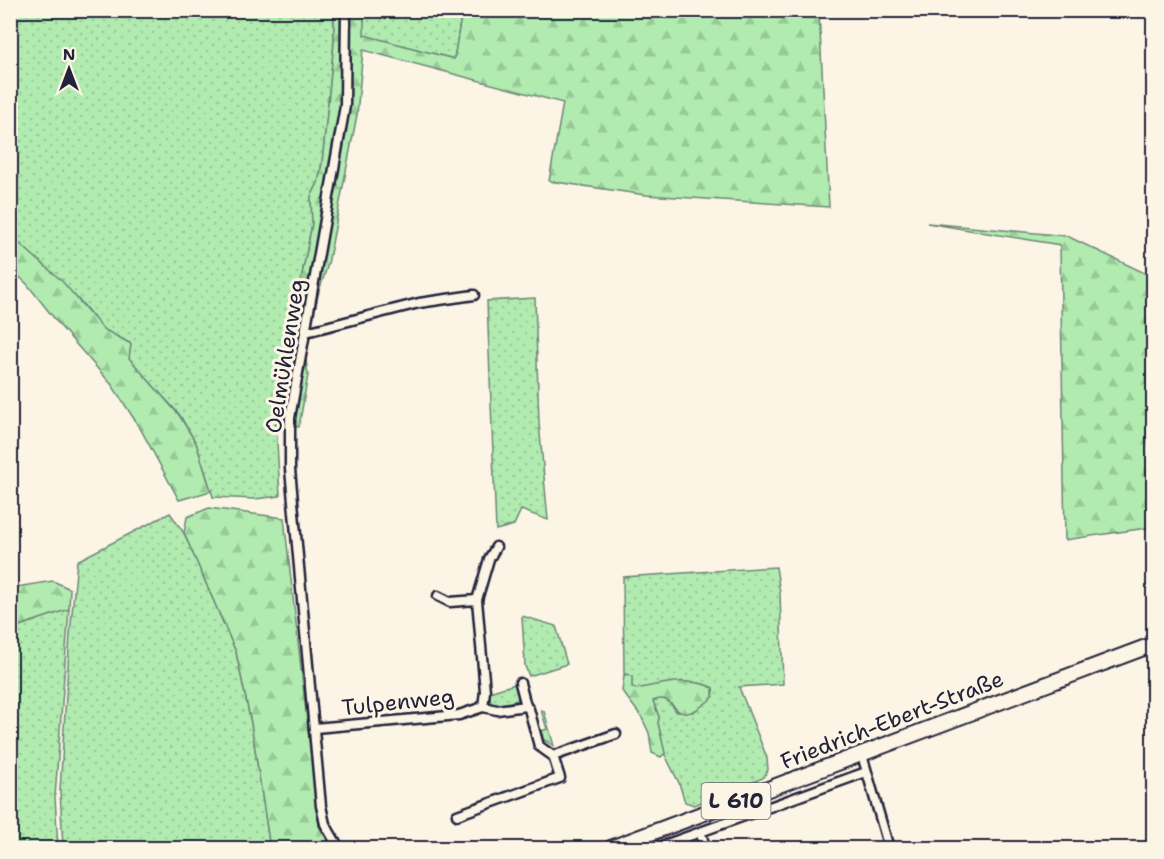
<svg xmlns="http://www.w3.org/2000/svg" width="1164" height="859" font-family="'Shantell Sans',sans-serif">
<defs>
<pattern id="green-dots" width="8" height="8" patternUnits="userSpaceOnUse" patternTransform="scale(1.5)"><rect width="8" height="8" fill="#b1ebb0"/><path d="M2 2h.1M6 6h.1" fill="none" stroke="#98c998" stroke-width="1.8" stroke-linecap="round"/></pattern>
<pattern id="forest-firs" width="22" height="20" patternUnits="userSpaceOnUse" patternTransform="scale(1.5)"><rect width="22" height="20" fill="#b1ebb0"/><path d="M5 1l3.5 6h-7zM16 11l3.5 6h-7z" fill="#98c998"/></pattern>
</defs>
<rect width="100%" height="100%" fill="#fcf5e5"/>
<filter id="ink" filterUnits="userSpaceOnUse"><feTurbulence type="fractalNoise" baseFrequency=".0167" numOctaves="2"/><feDisplacementMap in="SourceGraphic" scale="12" xChannelSelector="R" yChannelSelector="G"/><feConvolveMatrix kernelMatrix="1 2 1 2 8 2 1 2 1" color-interpolation-filters="sRGB"/></filter>
<g filter="url(#ink)">
<g fill="url(#green-dots)" stroke="#6a8676" stroke-width="1.5">
<polygon points="10,11 334,11 334,43 322,163 318,183 311,197 312,224 293,321 276,424 280,496 255,499 213,497 196,443 179,414 128,358 131,344 103,329 81,302 11,235"/>
<polygon points="364,11 462,11 454,59 363,35"/>
<polygon points="535,298 539,423 548,520 521,510 514,525 496,530 487,301"/>
<polygon points="170,513 184,533 236,652 251,723 270,848 63,848 60,790 70,634 77,561"/>
<path d="M776,567L780,593L783,684L739,687L767,758L768,770L763,778L694,805L685,802L679,783L665,755L658,723L659,717L653,701C665,695 670,702 677,712H693L713,697V688C687,674 660,689 634,689L626,674L624,676L623,577Z"/>
<polygon points="69,609 55,797 58,848 11,848 10,629"/>
<polygon points="522,616 556,626 567,664 529,676 525,666"/>
<polygon points="515,684 519,694 517,700 497,706 491,704 489,692"/>
<polygon points="541,710 544,711 554,746 541,738 539,732 547,729"/>
</g>
<g fill="url(#forest-firs)" stroke="#6a8676" stroke-width="1.5">
<polygon points="334,11 364,11 364,35 454,59 462,11 819,11 829,207 646,195 549,181 563,103 363,50 357,115 347,166 328,264 319,291 305,352 308,375 299,427 276,424 293,321 312,224 311,197 318,183 322,163 334,43"/>
<polygon points="927,223 1067,236 1153,277 1153,527 1065,540 1060,245"/>
<polygon points="10,235 62,281 103,329 131,344 129,358 179,415 196,443 211,491 179,500 140,428 112,385 61,327 27,284 11,269"/>
<polygon points="209,508 284,518 319,826 332,848 270,848 251,723 236,652 184,533 187,517"/>
<polygon points="53,581 70,589 69,609 11,629 11,588"/>
<path d="M626,674L632,676V687L636,689C661,684 689,676 713,688V697C668,737 681,689 653,701L659,717L658,723L665,753L661,757L652,753L649,733L641,716L622,691L624,676Z"/>
</g>
<g fill="none" stroke-linecap="round" stroke-linejoin="round">
<g stroke="#22223b" stroke-width="13">
<g id="minor">
<polyline points="306,332 419,303 474,295"/>
<polyline points="438,596 450,602 477,600"/>
<polyline points="520,683 526,706"/>
<polyline points="483,707 485,691 477,600 489,559 496,547"/>
<polyline points="315,728 459,715 483,707 497,710 526,706 529,709 539,746 553,756 560,778 457,815"/>
<polyline points="862,755 889,848"/>
<polyline points="553,756 616,734"/>
<polyline points="700,832 706,848"/>
<polyline points="339,848 325,824 321,806 290,469 290,418 345,106 346,10"/>
<polyline points="656,848 866,772"/>
</g>
</g>
<g stroke="#22223b" stroke-width="18">
<polyline id="primary" points="611,848 1154,644"/>
</g>
<use href="#minor" stroke="#fcf5e5" stroke-width="8"/>
<use href="#primary" stroke="#fcf5e5" stroke-width="14"/>
</g>
</g>
<g text-anchor="middle" dominant-baseline="central" stroke-width="6" stroke-linejoin="round" paint-order="stroke">
<rect fill="#fcf5e5" stroke="#63616e" stroke-width="1.5" x="701.5" y="783" width="69" height="36" rx="4.5"/>
<g font-size="21" font-weight="bold" fill="#22223b">
<text x="736" y="801">L 610</text>
</g>
<g font-size="22" fill="#22223b" stroke="#fcf5e5">
<text transform="translate(285 356) rotate(-81)">Oelmühlenweg</text>
<text transform="translate(398 702) rotate(-6)">Tulpenweg</text>
<text transform="translate(892 720) rotate(-21)">Friedrich-Ebert-Straße</text>
</g>
</g>
<rect width="1164" height="859" fill="none" stroke="#fcf5e5" stroke-width="36"/>
<rect x="18" y="18" width="1128" height="823" fill="none" stroke="#22223b" stroke-width="2" filter="url(#ink)"/>
<g transform="translate(69 69)" stroke="#fcf5e5" stroke-width="4.5" paint-order="stroke">
<path d="M0-4.5L10 22L0 15L-10 22Z" fill="#22223b"/>
<text y="-9" font-size="16" font-weight="bold" text-anchor="middle" fill="#22223b">N</text>
</g>
</svg>
